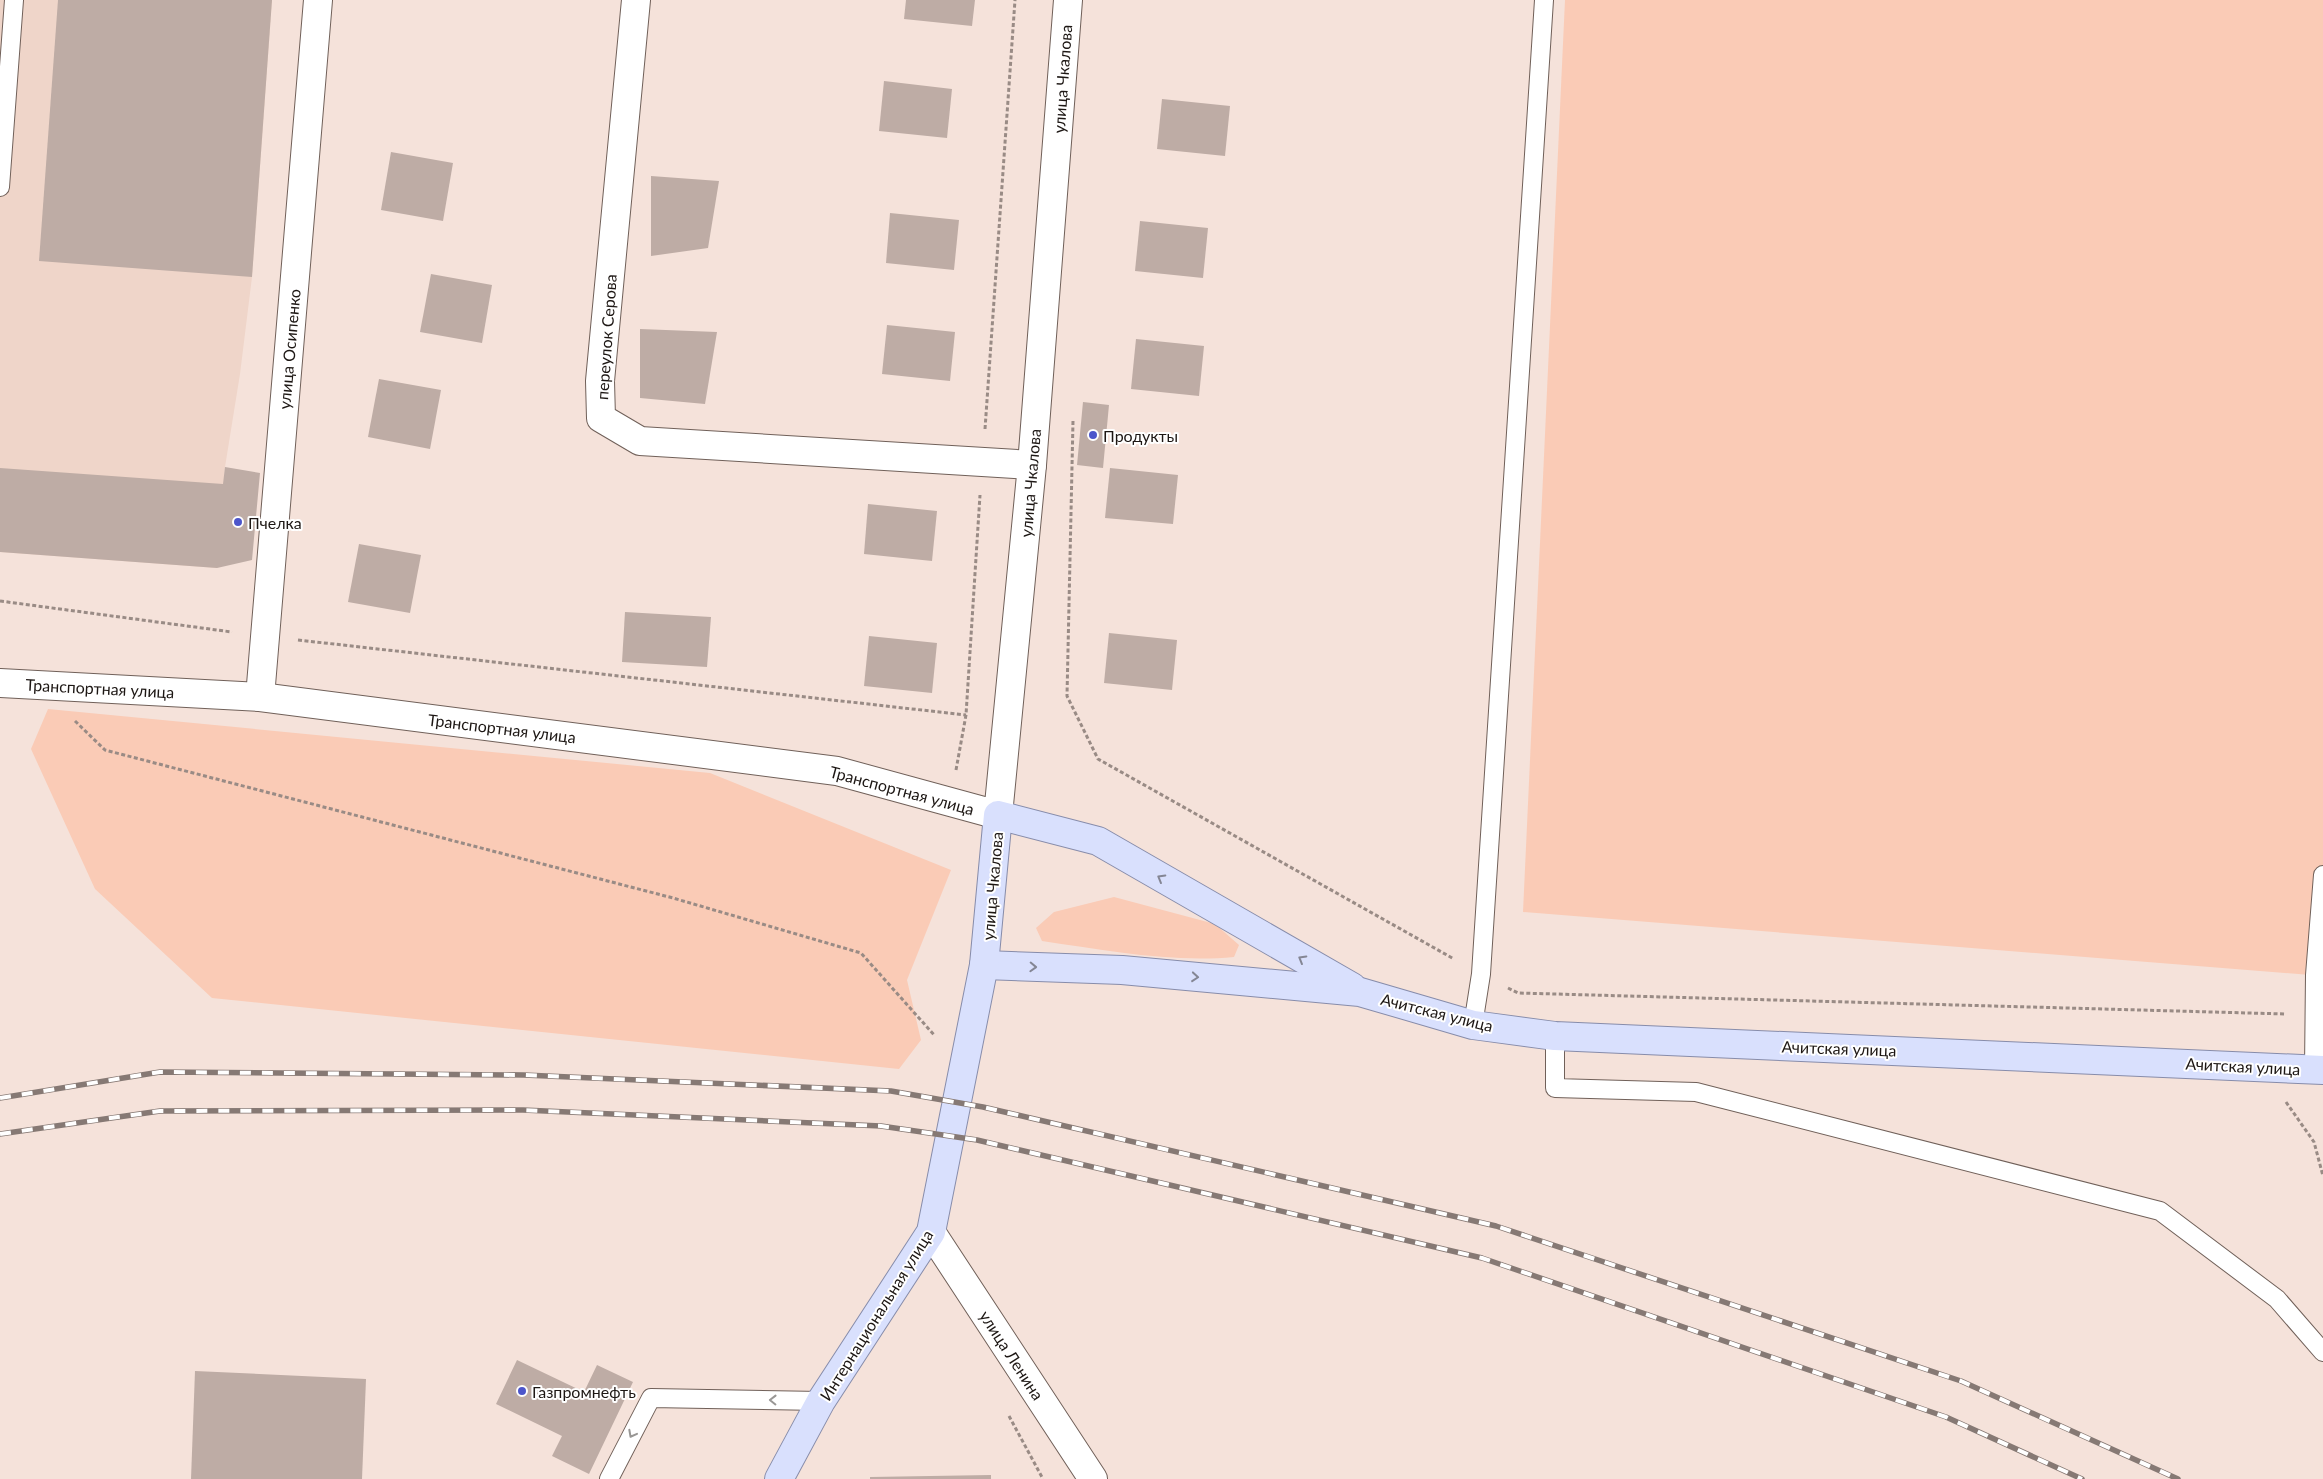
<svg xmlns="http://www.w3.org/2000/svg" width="2323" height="1479" font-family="Lato,sans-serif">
<rect width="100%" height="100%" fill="#f5e2da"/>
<polygon fill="#efd5c9" points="0,0 272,0 252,277 240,374 225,467 217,568 0,552"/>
<g fill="#facbb6">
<polygon points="1565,0 2323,0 2323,976 1523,912"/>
<polygon points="48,709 710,773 951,870 907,980 921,1040 899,1069 212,998 95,889 31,749"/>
<path d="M1114,897L1215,924L1239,945L1234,957C1172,963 1104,950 1042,941L1036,928L1054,912Z"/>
</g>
<g fill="#beaca5">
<polygon points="58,0 272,0 252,277 39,261"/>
<polygon points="906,0 975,0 972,26 904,19"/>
<polygon points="884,81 952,89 947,138 879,131"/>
<polygon points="1162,99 1230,106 1225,156 1157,149"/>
<polygon points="391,152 453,163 443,221 381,210"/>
<polygon points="651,176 719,181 708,248 651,256"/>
<polygon points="890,213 959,220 954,270 886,263"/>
<polygon points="1140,221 1208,228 1203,278 1135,271"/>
<polygon points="431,274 492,285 482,343 420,332"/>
<polygon points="887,325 955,332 950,381 882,374"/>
<polygon points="640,329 717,332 705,404 640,398"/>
<polygon points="1136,339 1204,346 1199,396 1131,389"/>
<polygon points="379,379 441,390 430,449 368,437"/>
<polygon points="1083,402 1109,405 1103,468 1077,465"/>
<polygon points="225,467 260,473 252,560 217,568 0,552 0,468 223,484"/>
<polygon points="1110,468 1178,475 1173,524 1105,518"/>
<polygon points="868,504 937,511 932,561 864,554"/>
<polygon points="359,544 421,555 410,613 348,602"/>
<polygon points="625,612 711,617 707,667 622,662"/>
<polygon points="1109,633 1177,640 1172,690 1104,683"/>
<polygon points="869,636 937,643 932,693 864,686"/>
<polygon points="517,1360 584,1392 597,1365 633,1382 589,1474 552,1456 562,1436 496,1404"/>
<polygon points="195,1371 366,1379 362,1479 191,1479"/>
<polygon points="991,1475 991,1479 870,1479 870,1477"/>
</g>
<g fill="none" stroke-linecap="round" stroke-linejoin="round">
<g stroke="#706059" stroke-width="20">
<g id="lane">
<polyline points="0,187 14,0"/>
<polyline points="1473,1025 1481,974 1544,0"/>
<polyline points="1555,1036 1555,1088 1696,1092 2160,1211 2277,1299 2323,1352"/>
<polyline points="2314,1069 2315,975 2323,875"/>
<polyline points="609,1479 651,1398 821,1401"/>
</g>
</g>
<g stroke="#706059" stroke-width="30">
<g id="street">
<polyline points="636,0 600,381 601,418 640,441 1032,465"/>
<polyline points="260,697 318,0"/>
</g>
</g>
<g stroke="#706059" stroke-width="30">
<g id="secondary">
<polyline points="0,683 260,697 837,771 998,815 1032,465 1068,0"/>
<polyline points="931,1232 1093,1479"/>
</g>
</g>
<g stroke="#878caa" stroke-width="30">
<g id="primary">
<polyline points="984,965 1122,970 1360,992 1473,1025 1555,1036 2323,1070"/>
<polyline points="779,1479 821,1401 931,1232 984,965 998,815 1098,841 1352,987"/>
</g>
</g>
<g stroke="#998b85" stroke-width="3" stroke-dasharray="4 2.5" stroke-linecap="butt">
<polyline points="1073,421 1067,696 1098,759 1454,959"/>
<polyline points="985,429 1015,0"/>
<polyline points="0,601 232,632"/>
<polyline points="298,640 966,715"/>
<polyline points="75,721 105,750 673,898 861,953 935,1036"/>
<polyline points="956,770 966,715 980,495"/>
<polyline points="1508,988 1518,993 2286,1014"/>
<polyline points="2286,1102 2314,1142 2323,1176"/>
<polyline points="1009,1416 1043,1479"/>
</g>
<use href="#lane" stroke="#fff" stroke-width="18"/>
<use href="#street" stroke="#fff" stroke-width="28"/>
<use href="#secondary" stroke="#fff" stroke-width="28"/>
<use href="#primary" stroke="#d9e0fd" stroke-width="28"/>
<g stroke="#867974" stroke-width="5.5">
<g id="rail">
<polyline points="0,1098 160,1072 524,1075 891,1091 983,1107 1496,1226 1961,1381 2178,1479"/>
<polyline points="0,1134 160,1111 523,1110 881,1126 977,1140 1482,1258 1946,1417 2082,1479"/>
</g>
</g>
<use href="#rail" stroke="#fff" stroke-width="4" stroke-dasharray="11" stroke-linecap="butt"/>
</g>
<defs><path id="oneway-chevron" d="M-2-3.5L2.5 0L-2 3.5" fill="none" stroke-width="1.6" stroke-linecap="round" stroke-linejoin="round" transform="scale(1.25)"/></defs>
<g stroke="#848694">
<use href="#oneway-chevron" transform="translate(1161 878) rotate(-150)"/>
<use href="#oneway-chevron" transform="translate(1302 959) rotate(-150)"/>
<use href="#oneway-chevron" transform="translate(1033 967) rotate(2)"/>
<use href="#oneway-chevron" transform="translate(1195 977) rotate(5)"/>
</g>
<g stroke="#999795">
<use href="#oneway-chevron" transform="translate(773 1400) rotate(-179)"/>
<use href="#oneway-chevron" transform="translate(632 1434) rotate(118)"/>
</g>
<g fill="#4c55cb" stroke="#fff" stroke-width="2">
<circle cx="1093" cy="435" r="5"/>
<circle cx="238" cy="522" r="5"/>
<circle cx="522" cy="1391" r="5"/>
</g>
<g text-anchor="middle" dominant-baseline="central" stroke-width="4" stroke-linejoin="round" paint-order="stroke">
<g font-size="16" fill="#1d1714" stroke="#fff">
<text transform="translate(1062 79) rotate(-86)">улица Чкалова</text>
<text transform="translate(606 337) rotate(-86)">переулок Серова</text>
<text transform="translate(289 349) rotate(-85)">улица Осипенко</text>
<text transform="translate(1030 483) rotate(-85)">улица Чкалова</text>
<text transform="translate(100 688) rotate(3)">Транспортная улица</text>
<text transform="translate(502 728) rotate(7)">Транспортная улица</text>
<text transform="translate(902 790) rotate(15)">Транспортная улица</text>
<text transform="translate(992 886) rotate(-85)">улица Чкалова</text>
<text transform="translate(1437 1012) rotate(14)">Ачитская улица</text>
<text transform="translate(1839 1048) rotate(2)">Ачитская улица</text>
<text transform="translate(2243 1066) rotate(3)">Ачитская улица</text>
<text transform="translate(876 1315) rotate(-58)">Интернациональная улица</text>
<text transform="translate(1012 1355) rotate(57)">улица Ленина</text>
</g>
<g font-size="16" fill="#1d1714" stroke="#fff" text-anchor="start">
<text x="1103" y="435">Продукты</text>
<text x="248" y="522">Пчелка</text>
<text x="532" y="1391">Газпромнефть</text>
</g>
</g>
</svg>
